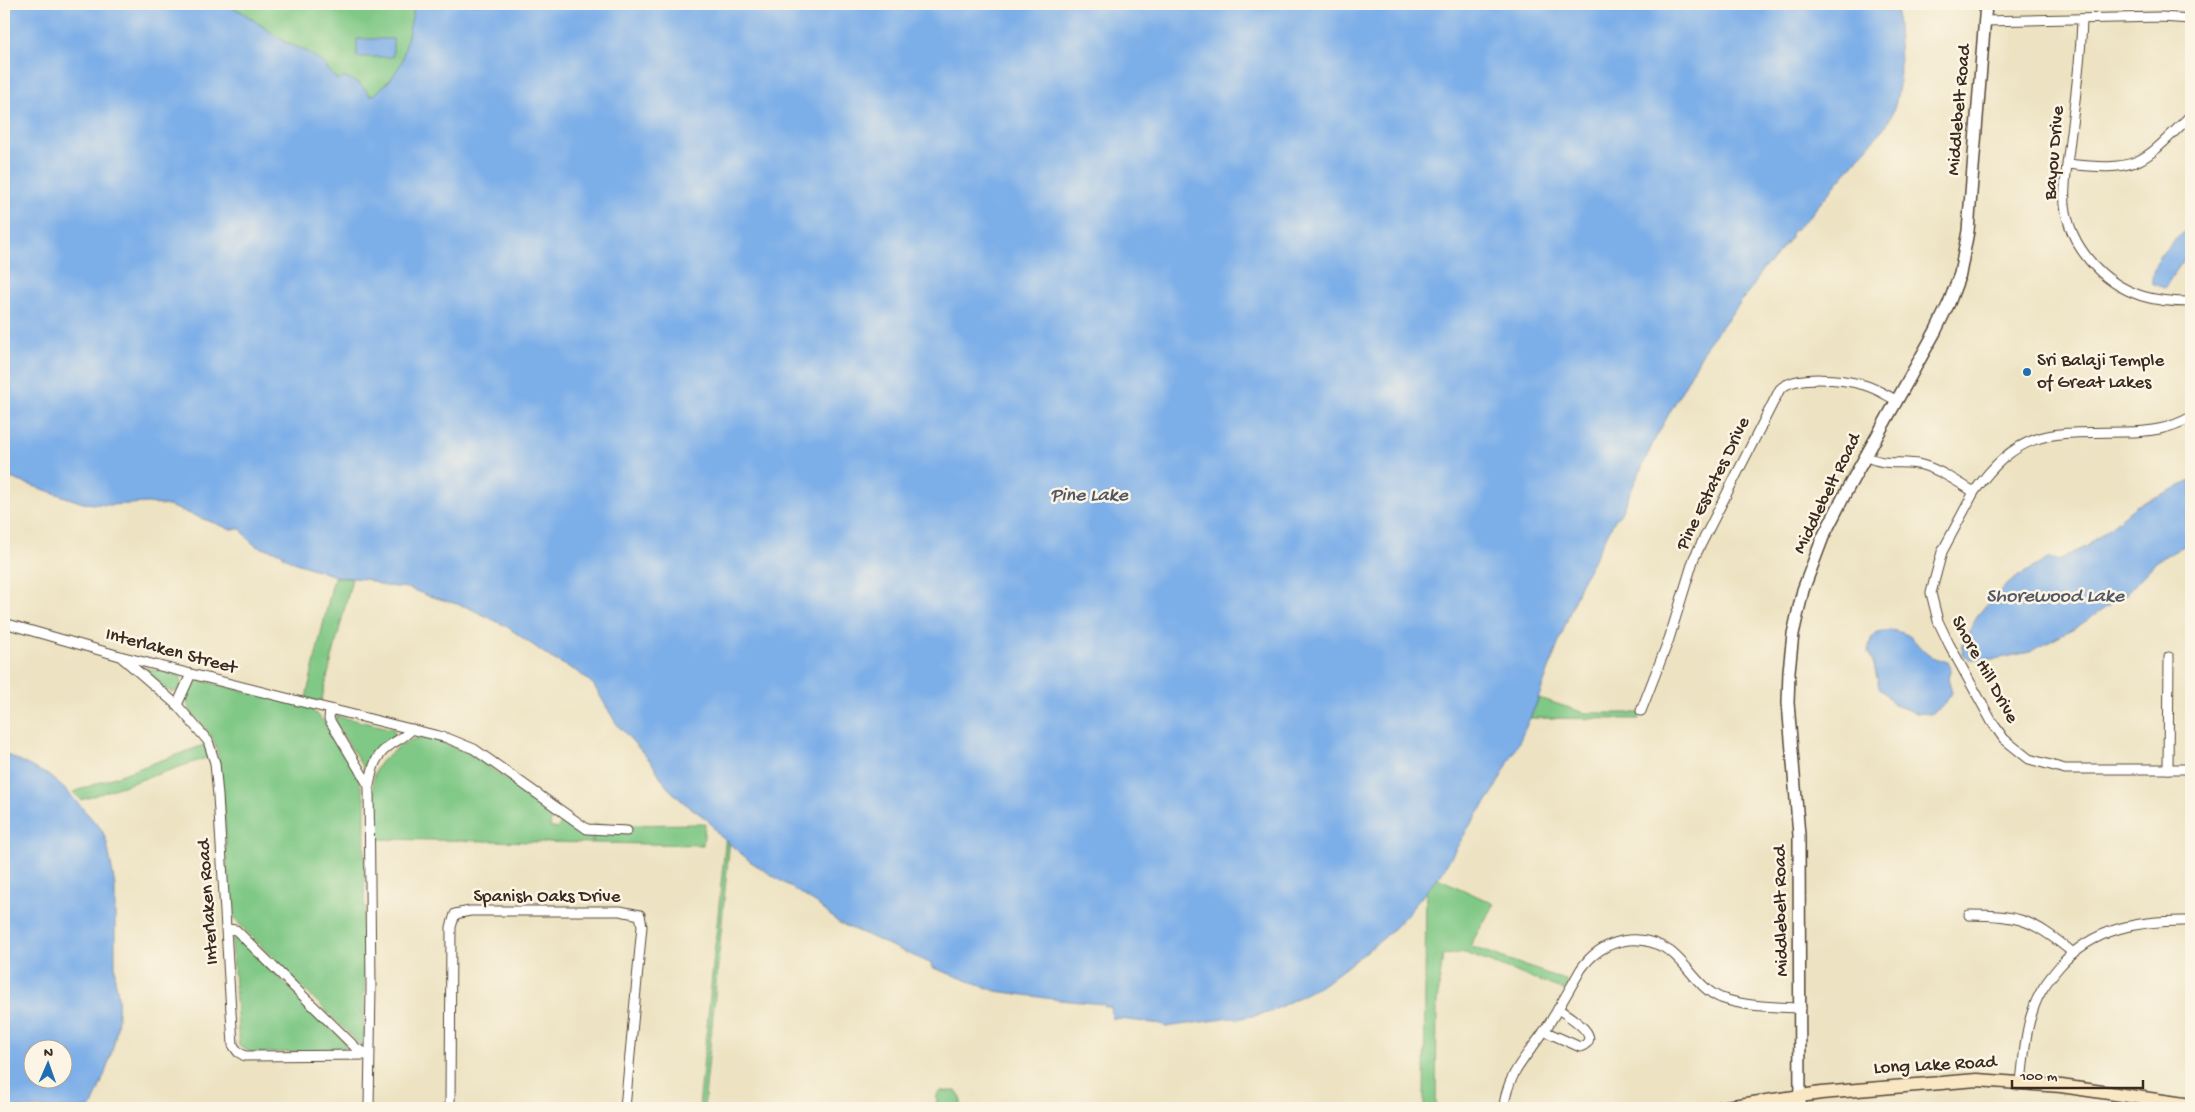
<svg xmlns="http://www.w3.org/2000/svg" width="2195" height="1112" font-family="'Gochi Hand',sans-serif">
<rect width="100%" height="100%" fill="#fcf5e5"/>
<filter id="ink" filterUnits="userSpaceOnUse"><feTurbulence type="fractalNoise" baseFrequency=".02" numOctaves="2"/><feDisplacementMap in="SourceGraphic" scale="10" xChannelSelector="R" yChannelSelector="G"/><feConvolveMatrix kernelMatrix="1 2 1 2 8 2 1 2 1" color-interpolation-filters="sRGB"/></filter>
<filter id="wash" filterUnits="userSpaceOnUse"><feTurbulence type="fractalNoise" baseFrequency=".0096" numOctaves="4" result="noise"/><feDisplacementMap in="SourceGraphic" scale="20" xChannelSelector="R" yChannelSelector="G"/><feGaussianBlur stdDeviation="1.12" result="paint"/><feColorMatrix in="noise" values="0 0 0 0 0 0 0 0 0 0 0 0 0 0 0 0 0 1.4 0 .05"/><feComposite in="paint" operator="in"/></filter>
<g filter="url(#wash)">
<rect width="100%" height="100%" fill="#ede3c3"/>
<g fill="#7fc885" stroke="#5d7952">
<path d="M223,4H415V5L402,62L391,79L374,95H369C366,86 353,81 345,77L338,80L306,51L285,42L242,12Z"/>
<polygon points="334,577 352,579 321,702 306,698"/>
<polygon points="141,667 180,675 182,685 178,690 172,692 165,689"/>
<path d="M200,680L308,707C335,727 360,770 365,803L364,1046L359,1044L242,927C239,923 235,919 233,915C227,900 228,880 227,865C225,830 224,796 219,761C218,753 215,743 211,736C200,718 169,702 200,680Z"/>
<polygon points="1539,698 1585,713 1640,713 1639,719 1530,718"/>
<polygon points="336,716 394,729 395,737 374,753 365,770 336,724"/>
<path d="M426,737L468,752L552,811L550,827L557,829L563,820L591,837L593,842V825L705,824L703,845L377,839C375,820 368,783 378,766C382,759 389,755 395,750C404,742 414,738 426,737Z"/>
<polygon points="204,745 209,757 81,800 73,792"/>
<polygon points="726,834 730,838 704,1108 699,1108"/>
<polygon points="1426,877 1438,878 1494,904 1470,946 1568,981 1564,990 1465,953 1443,955 1437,1002 1436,1108 1424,1108"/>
<polygon points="234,938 240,939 344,1041 345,1047 340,1051 252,1053 239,1046 232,941"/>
<polygon points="940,1091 956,1091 961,1098 961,1108 936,1108 937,1095"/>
</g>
<g fill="#7caee8" stroke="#5c6c83" fill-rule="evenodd">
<path d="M4,4H223L242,12L285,42L306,51L322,62L337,80L345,77C354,81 365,86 369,95H374L391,79L402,62L415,4H1897C1897,42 1908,88 1887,124L1806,220L1791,233V237L1771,262L1763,268L1752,288L1707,345L1654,441L1620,515L1616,518L1580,585L1535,707L1520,740L1492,794L1470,825L1441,874L1408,913L1385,937L1324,984L1268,1013L1237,1019L1231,1018L1166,1027L1161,1024L1112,1018L1111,1007H1105L1103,1004L1060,1000L996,991L931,967L932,964L839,923L817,904L751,862L719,835L708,820L683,802L667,787L652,763L616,723L593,684L578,672L551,658L506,626L467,607L426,595L408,588L385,586L366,579L338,577L296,563L284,557L282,553C257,545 257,552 241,529H230L169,506L148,503L108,505L83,503L4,476Z"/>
<rect x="357" y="39" width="36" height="18"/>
<path d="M2191,228C2191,234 2193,242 2191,248C2190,251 2166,286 2164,288L2152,283C2151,264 2167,245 2182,234C2185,232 2188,231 2191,228Z"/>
<polygon points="2191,481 2191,542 2157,561 2127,593 2114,602 2074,629 2030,652 1995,659 1970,659 1962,655 1963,643 1977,616 1993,597 2013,580 2049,558 2058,560 2086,547 2136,506"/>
<path d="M1890,630C1914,634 1910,638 1926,653C1931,658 1941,660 1948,662L1951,669L1948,678L1952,693L1943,706L1931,714L1916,713L1895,705L1879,687L1874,665L1868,651L1871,639L1877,632Z"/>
<path d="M4,753L48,775L67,791L102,830L107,843L115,886V979C126,1023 108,1068 91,1108H4ZM32,1050H62V1080H32Z"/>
</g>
</g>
<g filter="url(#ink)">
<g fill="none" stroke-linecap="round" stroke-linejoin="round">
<g stroke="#564637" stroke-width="11">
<g id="minor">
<path d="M2082,19C2081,60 2075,100 2070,140C2068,161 2063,184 2065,205C2070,247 2102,283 2142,296C2158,301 2175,302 2191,302"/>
<polyline points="1985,21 2161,17 2191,19"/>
<path d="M2068,164C2139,172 2142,164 2191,115"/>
<path d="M1865,456C1886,467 1902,460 1922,465C1940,470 1958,482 1974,492C2020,427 2053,433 2125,432C2149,432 2170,429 2191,417"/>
<polyline points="1974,492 1942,552 1931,593 1938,621 1949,644 1992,722 2004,739 2029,759 2065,769 2191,769"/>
<polyline points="4,623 120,656 330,709 329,719 369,786"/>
<polyline points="120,656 177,705 208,741 215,763 218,796 233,1045 238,1052 245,1056 369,1055"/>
<polyline points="177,705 191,674"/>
<polyline points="330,709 447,738 474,749 587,829 627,831"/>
<path d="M1641,711L1669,639L1694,558L1780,389C1797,374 1842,379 1864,385C1875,388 1886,395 1896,400"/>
<polyline points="2168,769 2169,657"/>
<path d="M1969,915C2020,915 2033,920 2072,952"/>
<polyline points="227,929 236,930 356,1048 369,1055"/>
<path d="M1544,1031L1580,1047C1606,1038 1567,1015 1558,1009"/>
<path d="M2021,1082C2024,1058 2025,1032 2033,1010C2038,993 2048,980 2059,967C2093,927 2141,920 2191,921"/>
<path d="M369,1108L371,987L369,786C373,766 374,756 393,743C400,739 406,736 412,729"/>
<polyline points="450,1108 451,927 455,914 470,911 620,911 640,915 642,926 625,1108"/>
<path d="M1504,1108C1506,1075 1527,1056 1545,1030C1558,1010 1569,990 1581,969C1602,939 1640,930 1671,952C1689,966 1699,989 1721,998C1746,1007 1775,1007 1801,1008"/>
</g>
</g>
<g stroke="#564637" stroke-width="14">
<polyline id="tertiary" points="1800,1108 1799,835 1788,703 1789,671 1793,634 1803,590 1823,537 1848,488 1935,332 1949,303 1960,274 1968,231 1986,4"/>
</g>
<g stroke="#564637" stroke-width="15">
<polyline id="secondary" points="1719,1108 1821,1093 1977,1080 2061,1086 2191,1105"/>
</g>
<use href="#minor" stroke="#fff" stroke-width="9"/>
<use href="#tertiary" stroke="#fff" stroke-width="11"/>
<use href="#secondary" stroke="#f9e7c3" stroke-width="12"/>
</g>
</g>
<circle fill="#1f6fb2" stroke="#fcf5e5" stroke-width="2" cx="2027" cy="372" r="5"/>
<g text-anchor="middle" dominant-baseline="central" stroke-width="5" stroke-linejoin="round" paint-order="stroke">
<g font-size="19" fill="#3b2a1e" stroke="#fcf5e5">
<text transform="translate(1960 110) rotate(-85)">Middlebelt Road</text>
<text transform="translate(2055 153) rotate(-85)">Bayou Drive</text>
<text transform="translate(1714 484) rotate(-64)">Pine Estates Drive</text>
<text transform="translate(1828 494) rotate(-64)">Middlebelt Road</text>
<text transform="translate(171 652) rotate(15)">Interlaken Street</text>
<text transform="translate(1984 670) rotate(61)">Shore Hill Drive</text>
<text x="547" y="897">Spanish Oaks Drive</text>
<text transform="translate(209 902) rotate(-94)">Interlaken Road</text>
<text transform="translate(1782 911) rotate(-91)">Middlebelt Road</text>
<text transform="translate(1935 1066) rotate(-3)">Long Lake Road</text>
</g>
<g font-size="19" fill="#3b2a1e" stroke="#fcf5e5" text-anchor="start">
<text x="2037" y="361">Sri Balaji Temple<tspan x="2037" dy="22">of Great Lakes</tspan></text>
</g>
<g font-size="20" font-style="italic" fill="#525865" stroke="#fcf5e5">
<text x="1089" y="496">Pine Lake</text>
<text x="2055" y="597">Shorewood Lake</text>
</g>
</g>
<rect width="2195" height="1112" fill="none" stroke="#fcf5e5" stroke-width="20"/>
<g transform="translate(48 1064) rotate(2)"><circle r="24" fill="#fcf5e5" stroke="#afa495"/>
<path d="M0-4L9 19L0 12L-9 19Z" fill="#1f6fb2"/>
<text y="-8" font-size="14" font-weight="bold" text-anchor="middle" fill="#3b2a1e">N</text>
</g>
<path d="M2012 1080v8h131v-8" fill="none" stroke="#3b2a1e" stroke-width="2.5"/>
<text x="2020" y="1080" font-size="15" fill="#3b2a1e" stroke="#fcf5e5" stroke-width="4" paint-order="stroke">100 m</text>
</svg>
